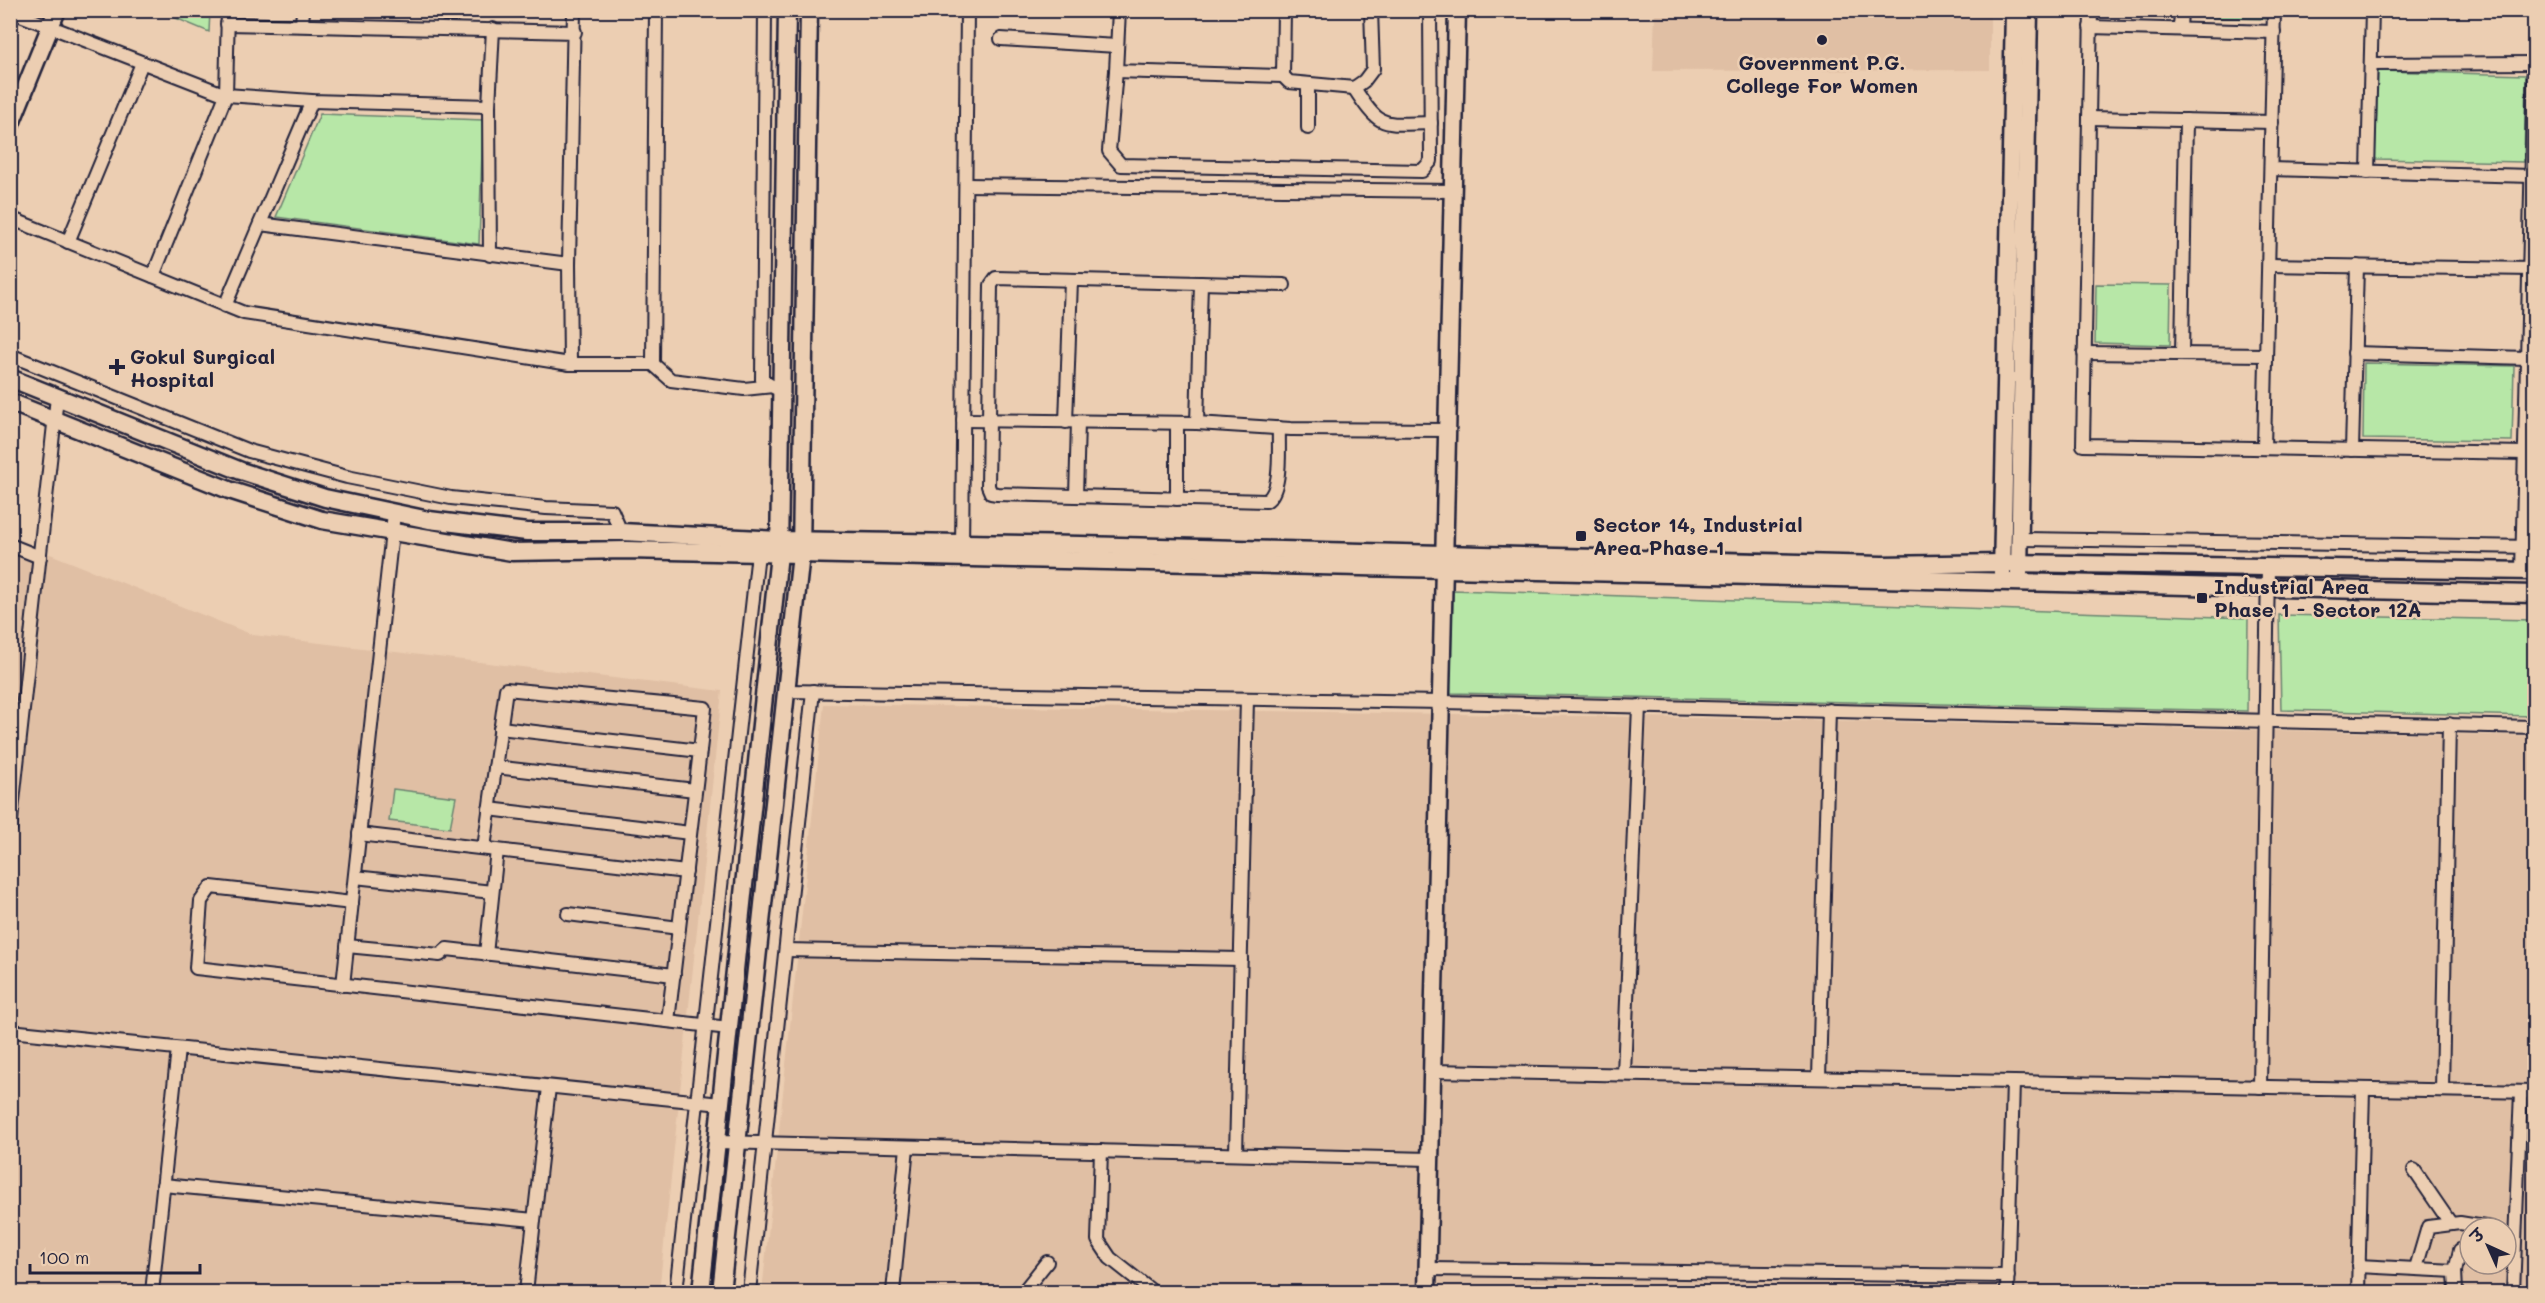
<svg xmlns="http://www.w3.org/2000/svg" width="2545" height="1303" font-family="Mali,'Playpen Sans Deva',sans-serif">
<rect width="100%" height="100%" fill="#ecceb2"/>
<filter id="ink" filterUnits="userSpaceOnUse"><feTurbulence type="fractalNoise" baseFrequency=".0167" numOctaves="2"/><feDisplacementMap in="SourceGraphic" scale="12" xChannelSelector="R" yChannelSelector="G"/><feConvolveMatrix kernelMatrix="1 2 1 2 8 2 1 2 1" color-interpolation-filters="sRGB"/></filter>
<g filter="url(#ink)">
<g fill="#e0bfa4" fill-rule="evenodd">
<polygon points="1655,11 1990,11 1990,70 1653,71"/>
<polygon points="10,538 253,635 722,691 659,1292 11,1292"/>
<path d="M824,704L1760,719L2534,736V1292H762ZM2470,1228H2506V1264H2470Z"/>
</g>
<g fill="#b7e7a7" stroke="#6c8471" stroke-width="1.5">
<polygon points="159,11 210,11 209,32"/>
<polygon points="2192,11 2265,11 2265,19 2192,17"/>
<polygon points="2378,71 2526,75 2524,162 2375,159"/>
<polygon points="320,114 483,120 479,244 276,217"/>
<polygon points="2096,284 2171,285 2170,345 2095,343"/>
<polygon points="2364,363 2514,366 2512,441 2363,439"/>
<polygon points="1453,590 2248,618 2247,711 1450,693"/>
<polygon points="2279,615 2534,620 2534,716 2281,710"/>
<polygon points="393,789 456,797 450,828 389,821"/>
</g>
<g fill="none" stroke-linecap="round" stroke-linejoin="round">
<g stroke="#22223b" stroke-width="16">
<g id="street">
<polyline points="765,10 762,380 775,388"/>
<polyline points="1119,10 1116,71 1283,76 1284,10"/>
<polyline points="2091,10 2083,445 2525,453"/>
<polyline points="10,11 226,95 312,101 489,106"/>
<polyline points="227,24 575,32"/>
<polyline points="302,25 303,10"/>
<polyline points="2090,27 2274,32"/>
<polyline points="2180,29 2181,10"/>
<polyline points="1001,39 1117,46"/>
<polyline points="2371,64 2534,63"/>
<polyline points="1116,71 1109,151 1121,165 1422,171 1431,161 1430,10"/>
<polyline points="1283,76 1289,82 1354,88 1364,81 1373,69 1371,10"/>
<polyline points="1308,84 1308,128"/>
<path d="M1354,88C1381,130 1382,124 1431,123"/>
<polyline points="2089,118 2272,122"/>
<polyline points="2271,169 2532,176"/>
<polyline points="2368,172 2372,10"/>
<polyline points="966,185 1453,191"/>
<polyline points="10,218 244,313 570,364 653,364 671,380 744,389 773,386"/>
<polyline points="260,224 569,264"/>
<polyline points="68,242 142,63"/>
<polyline points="490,255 489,106 493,29"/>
<polyline points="2270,265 2534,269"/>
<polyline points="153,276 226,95 228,10"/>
<polyline points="225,306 312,101"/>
<polyline points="2084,353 2266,355"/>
<polyline points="2354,353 2527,358"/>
<polyline points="2182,354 2186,120"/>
<polyline points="10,355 249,451 347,477 451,498 546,508 612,511 621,532"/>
<polyline points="570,364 569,264 574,10"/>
<polyline points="653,364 656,10"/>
<polyline points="963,420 1197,423 1291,429 1449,430"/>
<polyline points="1066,422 1071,280"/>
<polyline points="1177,423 1177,499"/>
<polyline points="1197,423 1201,283"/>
<path d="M1279,428C1278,447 1283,491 1266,501L997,494L991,493L988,486L991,285L996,278L1284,285"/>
<polyline points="2264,448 2274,10"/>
<polyline points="2352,450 2357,266"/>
<polyline points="1076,496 1078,422"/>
<polyline points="2019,539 2534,547"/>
<polyline points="10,545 40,557"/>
<polyline points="962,551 967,10"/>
<polyline points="2522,571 2534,67"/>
<polyline points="787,691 1442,702 2534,727"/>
<polyline points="500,728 700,751"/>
<polyline points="495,767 695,790"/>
<polyline points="489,809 690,833"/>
<polyline points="10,829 57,397"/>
<polyline points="359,834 686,872"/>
<polyline points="484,848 506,689 705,708 668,1021"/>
<polyline points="355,877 492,892"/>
<polyline points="352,903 211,887 201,901 196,968 729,1028"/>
<polyline points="568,914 679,928"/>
<polyline points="347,946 440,955 447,949 674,975"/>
<polyline points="786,950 1241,959"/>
<polyline points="486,954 497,850"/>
<polyline points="343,985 394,513"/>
<polyline points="10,1031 721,1104"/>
<polyline points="1432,1071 2534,1092"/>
<polyline points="1624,1074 1639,706"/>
<polyline points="1819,1078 1829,710"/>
<polyline points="2260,1087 2268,567"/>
<polyline points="2442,1090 2449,724"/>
<polyline points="717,1142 1430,1159"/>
<polyline points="1101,1151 1098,1240 1110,1258 1153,1292"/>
<polyline points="1236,1154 1247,699"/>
<polyline points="2414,1170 2451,1224"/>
<polyline points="163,1185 534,1220"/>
<polyline points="2358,1266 2455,1271 2460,1250"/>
<polyline points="2416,1268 2428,1227 2460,1223 2491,1228"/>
<polyline points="1428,1269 2008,1276"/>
<polyline points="2455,1271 2456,1292"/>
<polyline points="152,1292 178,1049"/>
<polyline points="526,1292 549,1087"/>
<polyline points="676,1292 758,553"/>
<polyline points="749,1292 813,691"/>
<polyline points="893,1292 907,1147"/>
<polyline points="1023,1292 1047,1262"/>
<polyline points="2007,1292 2013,1082"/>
<polyline points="2358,1292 2363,1089"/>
<polyline points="2513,1292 2521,1092"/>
</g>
</g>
<g stroke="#22223b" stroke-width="21">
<g id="secondary">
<polyline points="10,126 57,10"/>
<polyline points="10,378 241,471 325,498 429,520 527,532 621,532 779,540 1081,545 1882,565 2002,563 2534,571"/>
<polyline points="10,402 229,490 322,520 512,552 627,550 2534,594"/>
<polyline points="2002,573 2014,10"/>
<polyline points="2019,574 2029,10"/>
<polyline points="701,1292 779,554 787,10"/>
<polyline points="721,1292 801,554 809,10"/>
<polyline points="1427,1292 1457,10"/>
</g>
</g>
<use href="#street" stroke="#ecceb2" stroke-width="12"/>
<use href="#secondary" stroke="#ecceb2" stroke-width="16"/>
</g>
</g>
<g fill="#22223b" stroke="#ecceb2" stroke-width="2">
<circle cx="1822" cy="40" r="6"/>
<path d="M114 358h6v6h6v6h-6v6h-6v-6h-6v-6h6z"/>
<rect x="1575" y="530" width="12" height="12" rx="3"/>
<rect x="2196" y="592" width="12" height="12" rx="3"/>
</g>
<g text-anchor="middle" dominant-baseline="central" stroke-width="5" stroke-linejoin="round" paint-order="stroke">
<g font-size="20" font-weight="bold" fill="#22223b" stroke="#ecceb2" text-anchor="start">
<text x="1822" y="62" text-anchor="middle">Government P.G.<tspan x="1822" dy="23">College For Women</tspan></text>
<text x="130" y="356">Gokul Surgical<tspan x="130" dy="23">Hospital</tspan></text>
<text x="1593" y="524">Sector 14, Industrial<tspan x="1593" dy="23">Area Phase 1</tspan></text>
<text x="2214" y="586">Industrial Area<tspan x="2214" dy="23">Phase 1 - Sector 12A</tspan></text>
</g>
</g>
<rect width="2545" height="1303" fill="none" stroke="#ecceb2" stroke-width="36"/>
<rect x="18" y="18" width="2509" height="1267" fill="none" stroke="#22223b" stroke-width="2" filter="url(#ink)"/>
<g transform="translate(2488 1246) rotate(315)"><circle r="28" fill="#ecceb2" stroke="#9b8982" stroke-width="1.5"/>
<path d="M0-4.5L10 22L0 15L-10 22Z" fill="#22223b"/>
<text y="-9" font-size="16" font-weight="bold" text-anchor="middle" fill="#22223b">उ</text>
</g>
<path d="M30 1264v9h170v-9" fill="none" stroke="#22223b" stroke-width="3"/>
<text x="39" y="1264" font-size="18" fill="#22223b" stroke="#ecceb2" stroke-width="4.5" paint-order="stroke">100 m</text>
</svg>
